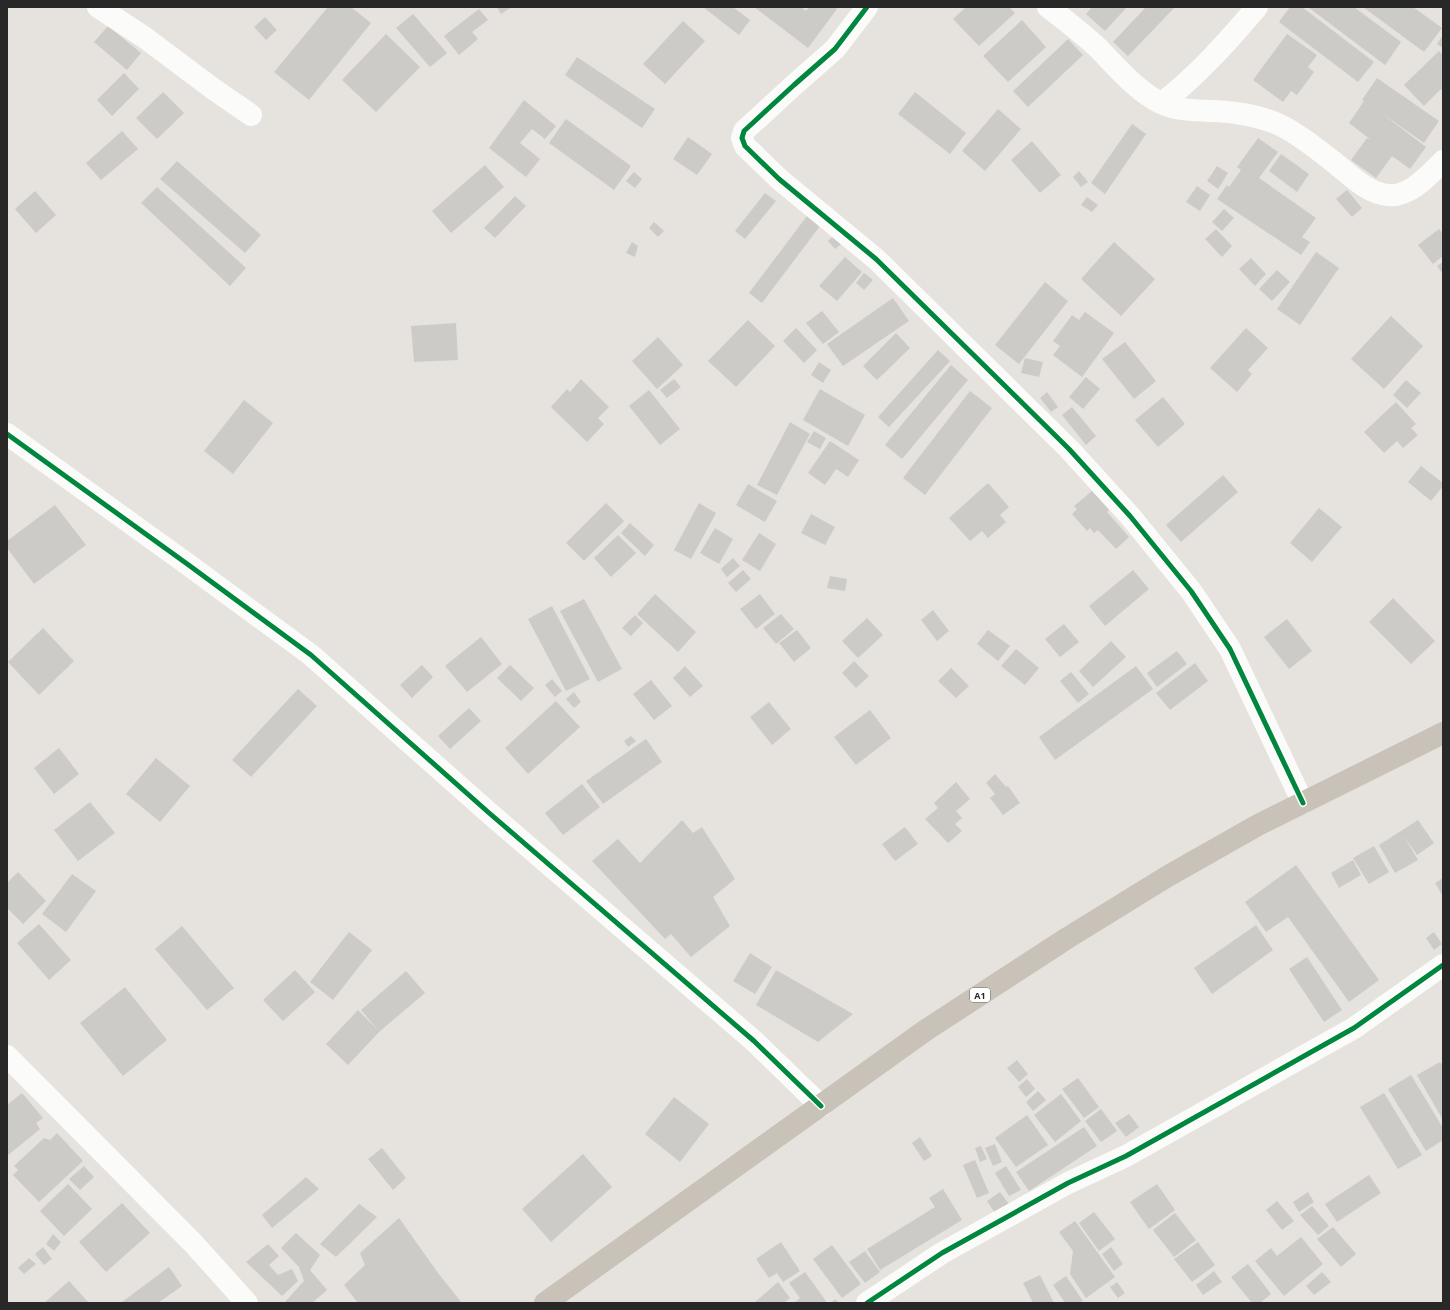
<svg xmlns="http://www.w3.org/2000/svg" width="1450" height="1310" font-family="'Open Sans',sans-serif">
<rect width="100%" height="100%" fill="#e6e3de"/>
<g fill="#cdcbc8">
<polygon points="328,7 351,7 371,23 309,100 274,72"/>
<polygon points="497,7 512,7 501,14"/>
<polygon points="703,7 733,7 750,20 739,35"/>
<polygon points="754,7 801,7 806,11 809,7 835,7 837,9 808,48"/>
<polygon points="966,7 1009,7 1015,13 979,46 953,19"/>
<polygon points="1092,7 1127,7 1105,31 1086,14"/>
<polygon points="1146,7 1175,7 1128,56 1113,42"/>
<polygon points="1290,7 1302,7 1374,62 1358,82 1279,22"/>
<polygon points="1308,7 1354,7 1401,42 1385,65"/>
<polygon points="1363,7 1413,7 1442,28 1424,52"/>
<polygon points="479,9 488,20 472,32 478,39 459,55 444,36"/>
<polygon points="413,14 447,53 430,67 396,28"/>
<polygon points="265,17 277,30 266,40 254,27"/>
<polygon points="1022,20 1046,47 1008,82 983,56"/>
<polygon points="683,21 705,41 665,84 643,64"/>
<polygon points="108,26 141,53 127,70 94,42"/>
<polygon points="386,34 420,67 376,112 342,80"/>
<polygon points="1287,34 1317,55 1308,67 1314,72 1297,95 1291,91 1283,102 1253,80"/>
<polygon points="1443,35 1443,48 1437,44"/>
<polygon points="1068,39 1083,55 1028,107 1013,91"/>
<polygon points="1439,51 1443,55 1443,91 1441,89 1424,106 1404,85"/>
<polygon points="577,57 655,109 642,128 565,75"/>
<polygon points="124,73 139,89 112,116 97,100"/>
<polygon points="1377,78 1439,121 1424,143 1380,112 1426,147 1410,169 1392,156 1376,178 1351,160 1367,138 1371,140 1349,123 1364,101 1362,100"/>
<polygon points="163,92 184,113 157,139 136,118"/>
<polygon points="915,92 966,133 950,154 898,114"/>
<polygon points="524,100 556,126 545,139 532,129 520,143 540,159 526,177 489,148"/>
<polygon points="998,109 1021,129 985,171 962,151"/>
<polygon points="566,119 631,166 614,190 549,143"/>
<polygon points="1132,124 1146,134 1105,194 1091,183"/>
<polygon points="122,131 138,149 101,180 86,163"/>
<polygon points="688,137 712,154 697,175 673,159"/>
<polygon points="1258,138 1278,152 1259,178 1316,218 1302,237 1310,242 1301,255 1217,199 1227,185 1229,187 1241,170 1237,167"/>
<polygon points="1032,141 1061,175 1040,193 1011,160"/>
<polygon points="1281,154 1309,174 1297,192 1269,171"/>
<polygon points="177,161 261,235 245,253 160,179"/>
<polygon points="485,165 504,187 451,233 432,211"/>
<polygon points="1217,166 1228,173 1218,189 1207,181"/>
<polygon points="1079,171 1088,182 1081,187 1073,177"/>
<polygon points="634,172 642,179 635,188 626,181"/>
<polygon points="1197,186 1210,195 1200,211 1186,202"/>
<polygon points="157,187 246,268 230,286 141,203"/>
<polygon points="1347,190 1362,208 1352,217 1336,199"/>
<polygon points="35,191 56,215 36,233 15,209"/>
<polygon points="765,193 776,201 745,239 735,231"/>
<polygon points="515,196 526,206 495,238 484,228"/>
<polygon points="1087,197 1098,205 1092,212 1081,205"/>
<polygon points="1224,209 1234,218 1222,231 1212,222"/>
<polygon points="810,212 823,222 762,303 749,293"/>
<polygon points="654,222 664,231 658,237 649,228"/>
<polygon points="1216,229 1232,246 1222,257 1205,239"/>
<polygon points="1439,229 1443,234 1443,256 1433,264 1418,245"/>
<polygon points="836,234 843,243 835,249 828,241"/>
<polygon points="632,242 638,246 635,257 626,253"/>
<polygon points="1114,242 1155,279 1121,316 1081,279"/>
<polygon points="1316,252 1339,268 1300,325 1277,309"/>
<polygon points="845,257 862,272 837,301 819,286"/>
<polygon points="1251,258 1266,274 1255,286 1239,269"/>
<polygon points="1443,262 1443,274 1437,266"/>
<polygon points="1277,270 1290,282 1272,301 1259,289"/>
<polygon points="864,273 873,280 864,290 856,283"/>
<polygon points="1045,282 1068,301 1019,364 995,345"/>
<polygon points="893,298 909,321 843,366 827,344"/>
<polygon points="822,311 839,332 823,344 806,323"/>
<polygon points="1085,312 1114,333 1082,377 1053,355 1060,346 1053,341 1072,315 1079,320"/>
<polygon points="1391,316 1423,346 1384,389 1351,359"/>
<polygon points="748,320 775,346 736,387 708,361"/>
<polygon points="456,323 458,360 414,362 411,326"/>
<polygon points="796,328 817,350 804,363 783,341"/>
<polygon points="1246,328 1268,348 1248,370 1252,374 1237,392 1210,368"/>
<polygon points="896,333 910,348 877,380 863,366"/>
<polygon points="658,337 683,365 657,389 632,361"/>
<polygon points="1125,342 1156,381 1134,399 1102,359"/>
<polygon points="938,350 950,361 889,427 878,417"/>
<polygon points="1025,358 1043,362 1039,377 1021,373"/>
<polygon points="819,362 831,370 823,383 811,375"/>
<polygon points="951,365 968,380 902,459 885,445"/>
<polygon points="1086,377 1100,389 1083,409 1069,397"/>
<polygon points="581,379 609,407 598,418 604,424 587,442 551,407 567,389 570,392"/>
<polygon points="674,379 681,387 667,398 660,390"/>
<polygon points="1406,380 1421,393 1407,408 1393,395"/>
<polygon points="820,389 865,415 848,446 803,420"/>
<polygon points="649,390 680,429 660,445 629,406"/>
<polygon points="970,391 992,408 925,495 903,478"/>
<polygon points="1047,392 1058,407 1051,412 1040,398"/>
<polygon points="1163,397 1185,424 1158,447 1135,420"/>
<polygon points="244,400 273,423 233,474 204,451"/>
<polygon points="1396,402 1416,424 1411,428 1418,435 1403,448 1397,441 1384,453 1364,432"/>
<polygon points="1072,407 1096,436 1086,445 1062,415"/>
<polygon points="790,422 810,434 777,495 757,485"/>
<polygon points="814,431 826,438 820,449 807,442"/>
<polygon points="830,441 859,460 848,477 836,469 825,485 808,473"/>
<polygon points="1421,466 1443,483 1443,486 1431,501 1408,482"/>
<polygon points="1223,475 1238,492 1181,542 1166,525"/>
<polygon points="988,483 1009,507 1000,515 1006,522 988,538 982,531 970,541 949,518"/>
<polygon points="748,484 777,501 765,522 736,505"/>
<polygon points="1092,491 1109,510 1107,512 1129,537 1116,549 1098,530 1094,533 1090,528 1087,531 1072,514 1077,509 1074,506"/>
<polygon points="606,503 624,521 584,561 566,543"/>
<polygon points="699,503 716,513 691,559 674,550"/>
<polygon points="55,505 86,545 34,584 7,548 7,541"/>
<polygon points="1319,508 1342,527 1312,562 1290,543"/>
<polygon points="811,514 835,527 825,545 801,533"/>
<polygon points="630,523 654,545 645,556 621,533"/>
<polygon points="715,528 733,539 719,564 700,553"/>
<polygon points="759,533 776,544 760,571 742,560"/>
<polygon points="618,535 636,553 611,577 594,558"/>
<polygon points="733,558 740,566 727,577 721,569"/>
<polygon points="743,570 751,579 736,592 728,583"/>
<polygon points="1133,570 1149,589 1105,626 1089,606"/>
<polygon points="830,576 847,579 845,591 827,588"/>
<polygon points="655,594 696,632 678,652 637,614"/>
<polygon points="760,594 775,614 756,629 740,609"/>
<polygon points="1393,598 1435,641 1411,664 1369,622"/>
<polygon points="584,599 622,669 598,682 560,611"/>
<polygon points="552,606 590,679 566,691 528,619"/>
<polygon points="933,610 949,631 937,641 921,620"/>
<polygon points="781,614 794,629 776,644 763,628"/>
<polygon points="635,615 643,623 631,636 622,628"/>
<polygon points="867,618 883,635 858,658 842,641"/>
<polygon points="1287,619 1312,651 1289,669 1264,637"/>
<polygon points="1064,624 1079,642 1060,657 1045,639"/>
<polygon points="43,628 74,661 39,695 8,662"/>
<polygon points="797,630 811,648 794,662 779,643"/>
<polygon points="988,630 1010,646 998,661 977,644"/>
<polygon points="481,637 502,664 467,692 445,666"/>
<polygon points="1111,641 1126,657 1093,687 1079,671"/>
<polygon points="1016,649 1039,668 1025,685 1001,666"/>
<polygon points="1177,651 1187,664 1157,687 1147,673"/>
<polygon points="854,661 869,676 856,688 842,673"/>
<polygon points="1195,663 1208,681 1170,710 1156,693"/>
<polygon points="422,665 433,677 412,698 400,685"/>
<polygon points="510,665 534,688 521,701 497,678"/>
<polygon points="685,666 703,686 690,697 673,678"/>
<polygon points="1136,666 1153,689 1055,760 1039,737"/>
<polygon points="951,668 969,686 956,698 938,681"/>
<polygon points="1071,672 1089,694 1078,703 1060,681"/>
<polygon points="552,679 562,691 555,697 545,685"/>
<polygon points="651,680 672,706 654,720 633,694"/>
<polygon points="298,689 317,706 251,777 232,760"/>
<polygon points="574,692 581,702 574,708 566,699"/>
<polygon points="556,701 580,727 528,774 505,748"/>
<polygon points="769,702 791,729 772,745 750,717"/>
<polygon points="469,708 481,721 450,749 438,736"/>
<polygon points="870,710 891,738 856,765 834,737"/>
<polygon points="631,736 636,741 628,747 624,741"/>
<polygon points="646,739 662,762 603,804 586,781"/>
<polygon points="59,748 79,774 54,794 34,768"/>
<polygon points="156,758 190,786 160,822 126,794"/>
<polygon points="995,774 1006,787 1008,786 1020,803 1003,815 990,798 995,794 986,783"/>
<polygon points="956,782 970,799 956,811 962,818 955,824 962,831 948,843 925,819 938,808 934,803"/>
<polygon points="582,784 600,807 563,835 545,813"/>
<polygon points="90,802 115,833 78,861 54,830"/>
<polygon points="682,820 693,833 702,827 735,879 713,897 730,926 691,957 671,934 665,939 592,861 618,839 640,863"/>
<polygon points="1418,820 1434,843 1417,855 1404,836 1418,860 1395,873 1379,845"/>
<polygon points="905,827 918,844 895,861 882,844"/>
<polygon points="1374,846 1389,872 1369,884 1353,858"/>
<polygon points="1353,860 1361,875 1339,888 1331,873"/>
<polygon points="1296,865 1379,980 1349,1002 1288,917 1266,932 1245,902"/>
<polygon points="18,872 46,901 23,924 7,908 7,883"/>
<polygon points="72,874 96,891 66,932 42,914"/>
<polygon points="1443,878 1443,896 1435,883"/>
<polygon points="39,924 71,960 49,980 17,943"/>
<polygon points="1256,925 1273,950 1212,994 1194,968"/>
<polygon points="182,926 234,988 207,1010 155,949"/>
<polygon points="349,932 372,950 333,1000 310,982"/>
<polygon points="1434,932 1442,944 1434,950 1426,938"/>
<polygon points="750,953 772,967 755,994 733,981"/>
<polygon points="1307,957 1342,1010 1324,1022 1289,969"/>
<polygon points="295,970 315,992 283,1021 263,1000"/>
<polygon points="776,970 853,1014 818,1042 756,1005"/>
<polygon points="406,971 425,993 380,1031 348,1065 326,1044 358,1010 378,1030 361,1010"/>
<polygon points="125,987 167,1040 123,1076 80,1023"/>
<polygon points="1017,1060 1028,1074 1019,1082 1007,1068"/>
<polygon points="1440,1062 1443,1066 1443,1120 1417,1075"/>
<polygon points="1411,1075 1443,1128 1443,1140 1426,1151 1388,1089"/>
<polygon points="1078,1078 1099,1107 1084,1118 1062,1089"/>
<polygon points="1027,1079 1035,1089 1026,1097 1018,1087"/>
<polygon points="1038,1091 1046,1100 1033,1111 1026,1102"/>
<polygon points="22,1093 43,1118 36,1123 40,1129 7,1156 7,1105"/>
<polygon points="1384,1093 1422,1155 1398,1169 1360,1107"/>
<polygon points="1061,1094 1081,1121 1055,1142 1034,1115"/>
<polygon points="674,1097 709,1124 680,1162 645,1134"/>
<polygon points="1101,1109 1117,1131 1101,1142 1085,1121"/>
<polygon points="1129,1114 1139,1127 1126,1137 1115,1123"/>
<polygon points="1027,1115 1048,1145 1016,1167 995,1138"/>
<polygon points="1084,1127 1097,1146 1029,1191 1016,1172"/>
<polygon points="57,1133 83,1161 39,1202 13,1175 18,1170 14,1166 44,1138 50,1140"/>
<polygon points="920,1137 932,1156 924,1161 912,1143"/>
<polygon points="995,1144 1002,1162 993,1166 985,1148"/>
<polygon points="981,1146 987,1159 980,1162 975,1148"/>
<polygon points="382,1148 406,1178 393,1190 368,1159"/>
<polygon points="583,1154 612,1187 551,1242 522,1209"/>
<polygon points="975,1160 989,1193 977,1198 963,1165"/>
<polygon points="84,1166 94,1177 80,1190 69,1179"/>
<polygon points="1006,1166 1021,1190 1009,1196 995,1173"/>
<polygon points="1369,1175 1381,1193 1337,1222 1325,1204"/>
<polygon points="306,1177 319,1189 272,1228 262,1215"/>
<polygon points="68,1184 92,1209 64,1236 40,1211"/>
<polygon points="1157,1184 1175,1210 1149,1229 1130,1202"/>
<polygon points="943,1189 962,1220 880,1270 867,1249 935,1207 929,1198"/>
<polygon points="1000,1192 1009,1204 995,1213 987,1201"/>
<polygon points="1308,1192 1314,1202 1299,1212 1293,1202"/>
<polygon points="1277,1201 1294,1221 1282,1230 1266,1210"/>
<polygon points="122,1203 150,1233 106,1272 79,1242"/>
<polygon points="359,1204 377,1217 336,1257 320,1244"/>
<polygon points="1312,1206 1329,1226 1318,1235 1300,1215"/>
<polygon points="1094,1212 1115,1239 1099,1251 1079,1223"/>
<polygon points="1175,1213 1196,1240 1174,1257 1153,1230"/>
<polygon points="399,1218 438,1273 462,1303 358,1303 344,1285 365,1265 360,1253"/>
<polygon points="1075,1221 1115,1277 1086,1298 1070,1274 1073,1251 1059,1232"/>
<polygon points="1333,1227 1356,1254 1341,1267 1317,1239"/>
<polygon points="296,1233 320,1255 310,1270 327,1290 312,1303 287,1303 285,1302 304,1281 299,1267 281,1248"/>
<polygon points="53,1234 61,1242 54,1251 46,1244"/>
<polygon points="1301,1237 1323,1264 1284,1296 1255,1261 1271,1248 1277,1256"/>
<polygon points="781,1242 800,1271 783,1282 777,1273 769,1278 756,1259"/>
<polygon points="1198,1242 1215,1265 1192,1282 1174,1259"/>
<polygon points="268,1244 279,1256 269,1265 278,1275 292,1269 298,1281 282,1296 246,1262"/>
<polygon points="832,1245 861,1284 842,1298 813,1259"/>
<polygon points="43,1247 52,1259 44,1265 35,1254"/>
<polygon points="1111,1247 1123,1264 1114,1271 1102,1254"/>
<polygon points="865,1251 880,1272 865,1283 849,1262"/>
<polygon points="29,1258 36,1264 24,1274 18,1268"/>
<polygon points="1248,1264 1271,1294 1260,1303 1252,1303 1231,1277"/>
<polygon points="169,1267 182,1286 158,1303 123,1303 122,1302"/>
<polygon points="1214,1271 1222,1282 1203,1295 1196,1285"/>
<polygon points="805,1272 826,1301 824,1303 794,1303 800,1298 789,1283"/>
<polygon points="1322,1272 1331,1282 1314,1295 1306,1286"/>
<polygon points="1040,1275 1054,1303 1033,1303 1023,1283"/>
<polygon points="1066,1276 1083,1301 1080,1303 1065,1303 1053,1285"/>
<polygon points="69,1281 89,1303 44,1303"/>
<polygon points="778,1282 790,1298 784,1303 754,1303"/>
<polygon points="1117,1282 1125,1293 1118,1298 1110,1287"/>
<polygon points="836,1299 838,1303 830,1303"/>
</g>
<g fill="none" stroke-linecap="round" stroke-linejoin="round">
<g stroke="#fbfbfa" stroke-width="22">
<polyline points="98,7 144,37 212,88 251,115"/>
<polyline points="867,7 835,49 794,85 744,131 742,138 745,146 779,179 876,259 1069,449 1130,516 1191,591 1230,649 1303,803"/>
<path d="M1048,7C1065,20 1082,33 1097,47C1117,67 1136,91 1161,103C1185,114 1212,109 1236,113C1250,115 1267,119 1280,125C1300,135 1317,149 1335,163C1351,176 1367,193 1388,195C1409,198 1430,174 1443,161"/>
<path d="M1162,103C1198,75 1228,41 1257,7"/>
<polyline points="7,434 190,566 311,655 488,812 754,1041 821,1106"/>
<polyline points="7,1056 193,1243 247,1303"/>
<polyline points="867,1303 942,1253 1068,1183 1126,1156 1354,1028 1443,965"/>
</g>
<polyline stroke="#c9c2b8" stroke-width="22" points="545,1303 926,1030 1069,937 1168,876 1258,825 1443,733"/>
<g stroke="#fff" stroke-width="8">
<g id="cycleway">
<polyline points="867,7 835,49 794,85 744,131 742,138 745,146 779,179 876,259 1069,449 1130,516 1191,591 1230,649 1303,803"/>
<polyline points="7,434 190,566 311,655 488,812 754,1041 821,1106"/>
<polyline points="867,1303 942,1253 1068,1183 1126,1156 1354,1028 1443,965"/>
</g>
</g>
<use href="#cycleway" stroke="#00873e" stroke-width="5"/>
</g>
<g text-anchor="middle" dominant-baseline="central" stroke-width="3" stroke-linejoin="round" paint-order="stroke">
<rect fill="#fff" stroke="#686868" stroke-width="1" x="970" y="988" width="20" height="14" rx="3"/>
<g font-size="9" font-weight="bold" fill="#282828">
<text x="980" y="995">A1</text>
</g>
</g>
<rect width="1450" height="1310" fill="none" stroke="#282828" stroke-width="16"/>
</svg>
